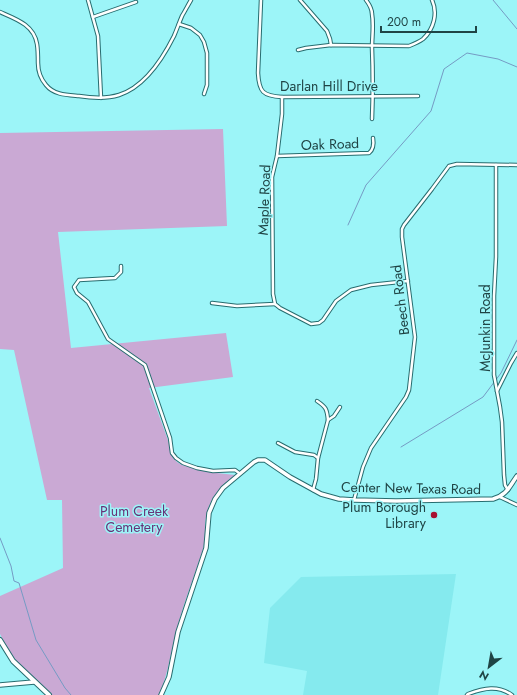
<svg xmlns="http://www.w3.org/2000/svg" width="517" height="695" font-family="Jost,sans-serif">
<rect width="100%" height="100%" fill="#9cf5f8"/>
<polygon fill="#85eaee" points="456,574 438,695 303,695 307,671 264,663 270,608 301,577"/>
<path fill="#caa9d4" d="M223,129L227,226L58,232L71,348L226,333L233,377L149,388L169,443L173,457L177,462L182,465L197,469L208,472L235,475C217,489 207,502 205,525C205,533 205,542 203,549C195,575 185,599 178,625C171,648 169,673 159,695H52L19,664L8,650L0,634V596L63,568L62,500H47L14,350L0,349V133Z"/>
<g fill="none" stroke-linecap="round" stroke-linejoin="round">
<g stroke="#759bc4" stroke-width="1">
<polyline points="493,0 517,29"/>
<polyline points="348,225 366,185 431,111 444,69 467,53 498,59 517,67"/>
<polyline points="401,447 483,397 501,373 517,340"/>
<polyline points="0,538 11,566 14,581 19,583 36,640 65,688 71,695"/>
</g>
<g stroke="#276c6f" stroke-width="4.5">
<g id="street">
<polyline points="88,0 98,36 101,98"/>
<path d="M261,0L258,73C259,92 263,96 282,97L418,96"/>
<polyline points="300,0 327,31 330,39 331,45"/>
<path d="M366,0C369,4 372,9 372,14C374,25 372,37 372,48C373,72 373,95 372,119"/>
<path d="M0,12C16,19 34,25 37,44C38,50 38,57 38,63C38,71 40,78 46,85C54,95 67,95 79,96C92,98 106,99 119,95C144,87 163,58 174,36C177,29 179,23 182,16C185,11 188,5 191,0"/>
<polyline points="93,17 136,2"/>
<polyline points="179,24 191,28 200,35 204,42 207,53 207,85 204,94"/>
<path d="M298,50L306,48L331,45L409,46C414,44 419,42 423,39C434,29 438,13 432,0"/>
<polyline points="282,97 282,114 277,156 272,177 273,294 275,304 280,308 311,324 319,323 323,320 336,301 351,290 371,285 408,281"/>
<path d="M277,156L369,153C374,149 374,144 373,138"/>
<polyline points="496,165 496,257 494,296 494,375 500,407 502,422 504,475 505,485 508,490"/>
<polyline points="121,266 121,272 115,278 79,280 74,287 77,293 88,302 108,339 145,365 170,438 172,453 176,458 183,463 197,468 213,471 235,470 239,473"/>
<polyline points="212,303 237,306 275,304"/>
<polyline points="497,391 511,363 517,353"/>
<path d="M317,401C326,407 327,409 328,420"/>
<polyline points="278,443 295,452 314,455 318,458"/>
<polyline points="313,490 316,479 318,458 328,420 334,416 340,407"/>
<polyline points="500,497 517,505"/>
<polyline points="354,500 363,467 371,448 406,397 409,390 415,337 402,237 402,229 404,225 432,189 449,166 457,164 517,165"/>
<path d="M467,695L468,694C484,688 498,685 512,695"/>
</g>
</g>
<g stroke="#276c6f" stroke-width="5.5">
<g id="secondary">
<polyline points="0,685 34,682"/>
<path d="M161,695L169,677L178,632L206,548L209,513L215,499L223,488L254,462L258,460H265L290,477L321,494L339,499L354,500L396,501L493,499C507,495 509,487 517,476"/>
</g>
</g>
<g stroke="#276c6f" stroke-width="6">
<polyline id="primary" points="0,640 13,661 49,695"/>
</g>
<use href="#street" stroke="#fff" stroke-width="2.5"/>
<use href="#secondary" stroke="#fff" stroke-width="3.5"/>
<use href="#primary" stroke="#fff" stroke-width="4"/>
</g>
<circle fill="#a81031" stroke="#9cf5f8" stroke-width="1.5" cx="434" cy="515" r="4"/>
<g text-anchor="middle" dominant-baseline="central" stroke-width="3" stroke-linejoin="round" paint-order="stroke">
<g font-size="14" fill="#1f4445" stroke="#9cf5f8">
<text x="329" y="86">Darlan Hill Drive</text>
<text transform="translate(330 144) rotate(-2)">Oak Road</text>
<text transform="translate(264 200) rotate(-88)">Maple Road</text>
<text transform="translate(400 300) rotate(-97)">Beech Road</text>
<text transform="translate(485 328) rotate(-90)">McJunkin Road</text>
<text transform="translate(411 488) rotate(1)">Center New Texas Road</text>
</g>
<g font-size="14" fill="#1f4445" stroke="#9cf5f8" text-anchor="end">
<text x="426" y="507">Plum Borough<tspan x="426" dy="16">Library</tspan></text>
</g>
<g font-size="14" fill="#683277" stroke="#9cf5f8">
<text x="134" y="511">Plum Creek<tspan x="134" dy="16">Cemetery</tspan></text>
</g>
</g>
<g transform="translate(489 667) rotate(211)" stroke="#9cf5f8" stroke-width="3" paint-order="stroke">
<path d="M0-3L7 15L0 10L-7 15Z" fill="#1f4445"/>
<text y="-6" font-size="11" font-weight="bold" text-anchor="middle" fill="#1f4445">N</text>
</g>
<path d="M381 26v6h95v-6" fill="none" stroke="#1f4445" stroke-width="2"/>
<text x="387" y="26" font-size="12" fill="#1f4445" stroke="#9cf5f8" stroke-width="3" paint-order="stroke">200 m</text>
</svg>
